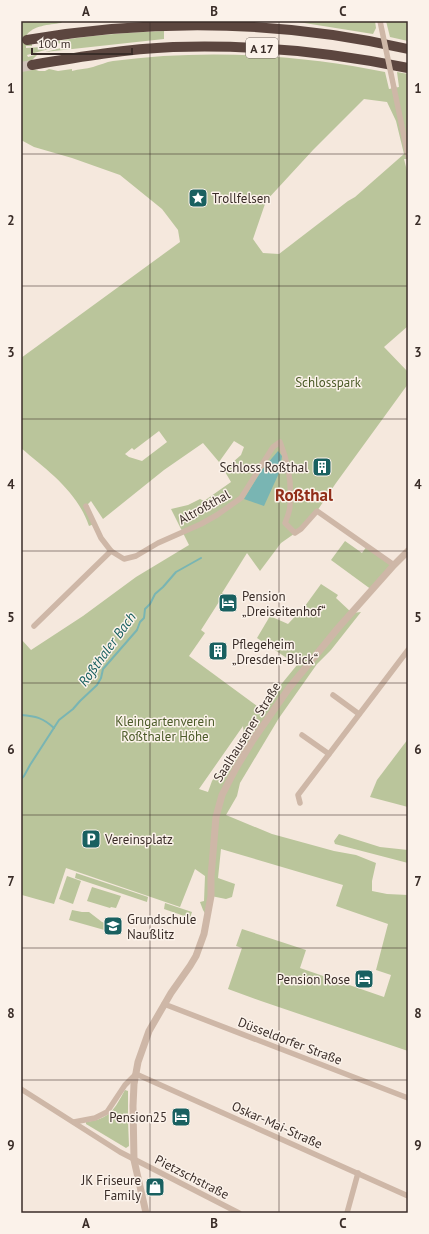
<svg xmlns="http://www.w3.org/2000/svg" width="429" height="1234" font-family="'PT Sans',sans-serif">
<rect width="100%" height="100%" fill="#f5e8dd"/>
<g fill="#bac59b" fill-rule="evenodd">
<path d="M21,21H63L61,23C49,25 33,25 26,36L29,44H32V46H26V48L56,46V47L27,55L28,57L38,54L31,61L33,69L39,71H45L49,69L58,71L72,69V71C79,69 86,69 93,67C100,65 106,62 113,61C203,49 297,54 385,72L389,89L399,87L397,72L408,74V159H404L408,175V326L384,347L408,372V384L336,483L317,511L301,529L281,543L260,571L247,553L222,593L224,594L201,630L205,633L189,656L261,709L297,665L257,638L270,616L288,624L305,606L321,584L338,595L336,598L352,613L361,612L331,650L317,664L279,718L240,783L237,796L226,815L272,834L334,851L356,855L376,863L372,881V891L387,894L408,895V1051L261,1001L228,989L242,948L236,946L242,929L306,950L300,968L384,997L391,975L376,970L388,924L336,906L343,885L221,849L218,878L235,884L232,897L226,899L211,896L208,918L203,910L200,902L204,901L205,876L195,869L180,907L66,868L54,904L22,895L21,898V639L31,650L83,616L136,577L189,545L171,509L188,505L200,499L204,501L231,482L224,470L241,455L244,447L234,441L219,462L203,443L164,470L103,519L91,501L86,506L94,524L89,526C77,491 48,471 21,448V358L180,242L178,230L162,209L120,175L72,158L34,147L21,140ZM364,99L387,102L396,121L404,154L355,197L348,201L279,254L263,253L253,239L266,201L313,150ZM159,431L167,442L142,461L129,457L125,454L132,448L134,450ZM243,726L244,736L212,781L208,792L199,789Z"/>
<polygon points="292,21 375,21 376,28 373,34"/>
<polygon points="386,21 408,21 408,41 390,37"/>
<path d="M164,31V39L45,52L65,47L67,45L65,43L48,44V43C86,35 125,33 164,31Z"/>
<polygon points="345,541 362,553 367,546 394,565 372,590 331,560"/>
<polygon points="408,739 408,807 370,797 377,780"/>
<polygon points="339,834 380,847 408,850 408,863 335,844 334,841"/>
<polygon points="76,873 148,897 147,902 75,878"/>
<polygon points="67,876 81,881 73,904 59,899"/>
<polygon points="92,887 121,896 116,908 111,907 110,908 87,901"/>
<polygon points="165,903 192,912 190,918 164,909"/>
<polygon points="72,910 82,912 89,912 102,922 109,924 110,928 108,931 69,920"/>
<path d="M125,1090L128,1091V1121L129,1146L126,1148L86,1124V1122C110,1119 114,1110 125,1090Z"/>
</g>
<polygon fill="#79b5b3" points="278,451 282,456 279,473 264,506 244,499 261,471"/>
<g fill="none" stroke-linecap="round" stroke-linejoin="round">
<g stroke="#79b5b3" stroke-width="2">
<path d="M21,715C36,716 43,718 54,728"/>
<polyline points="21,779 24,776 30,765 59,720 73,709 80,701 97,685 101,678 103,669 137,630 140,622 144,618 145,609 150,604 155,594 163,587 176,572 201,558"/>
</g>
<polyline stroke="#d0c3b9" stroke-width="10" stroke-dasharray="10 5" stroke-linecap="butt" points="21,67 32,65"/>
<g stroke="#ceb7a7" stroke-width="5.5">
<polyline points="394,88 408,156"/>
<path d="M86,506L101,538L111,551L124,559L136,556L158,543L201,524L217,515L241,498L273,447L280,442C288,462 292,484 290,505C290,511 287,518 285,523L295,533L301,529L317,511L394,565"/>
<polyline points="34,626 111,551"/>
<polyline points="333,695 359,714"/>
<polyline points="302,735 329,754"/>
<polyline points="300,803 298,795 408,650"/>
<polyline points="164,1004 408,1098"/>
<polyline points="21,1089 120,1152 239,1213"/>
<polyline points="74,1122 95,1118 107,1112 125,1085 136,1074 408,1196"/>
<polyline points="347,1213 358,1173"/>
</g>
<polyline stroke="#ceb7a7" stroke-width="7" points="146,1213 134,1160 133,1106 134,1084 138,1062 149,1031 171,993 190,966 196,956 204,934 211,896 211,877 216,817 222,795 236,768 253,740 289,688 338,628 394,565 408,551"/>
<g stroke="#5c463f" stroke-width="10">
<path d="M27,40C156,18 281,20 408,49"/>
<path d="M32,65C79,57 126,49 173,47C254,44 329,52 408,68"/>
</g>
<polyline stroke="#ceb7a7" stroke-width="5.5" points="380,21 394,88"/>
</g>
<path fill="none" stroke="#3a2d28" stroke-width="1" stroke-opacity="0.55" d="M150,21V1213M279,21V1213M21,154H408M21,286H408M21,419H408M21,551H408M21,683H408M21,815H408M21,948H408M21,1080H408"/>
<defs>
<g id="sight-square" transform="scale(1)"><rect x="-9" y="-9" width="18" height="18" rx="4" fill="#196060" stroke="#fbf2ea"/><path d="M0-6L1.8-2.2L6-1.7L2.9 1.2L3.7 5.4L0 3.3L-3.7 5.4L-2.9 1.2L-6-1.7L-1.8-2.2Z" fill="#fff"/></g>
<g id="building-square" transform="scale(1)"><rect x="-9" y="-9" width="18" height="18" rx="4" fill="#196060" stroke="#fbf2ea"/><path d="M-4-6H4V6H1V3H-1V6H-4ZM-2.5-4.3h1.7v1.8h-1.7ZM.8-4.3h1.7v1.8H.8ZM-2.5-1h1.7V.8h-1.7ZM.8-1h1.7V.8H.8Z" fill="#fff"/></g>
<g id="hotel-square" transform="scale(1)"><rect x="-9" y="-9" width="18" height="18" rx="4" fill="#196060" stroke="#fbf2ea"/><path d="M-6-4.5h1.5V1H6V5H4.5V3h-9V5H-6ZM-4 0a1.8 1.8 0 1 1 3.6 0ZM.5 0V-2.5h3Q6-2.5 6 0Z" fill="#fff"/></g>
<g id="parking-square" transform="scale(1)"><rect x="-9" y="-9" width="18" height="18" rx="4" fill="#196060" stroke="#fbf2ea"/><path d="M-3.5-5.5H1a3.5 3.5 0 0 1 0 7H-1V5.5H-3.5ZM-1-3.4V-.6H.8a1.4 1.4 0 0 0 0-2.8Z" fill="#fff"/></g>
<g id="school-square" transform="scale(1)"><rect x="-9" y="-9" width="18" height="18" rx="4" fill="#196060" stroke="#fbf2ea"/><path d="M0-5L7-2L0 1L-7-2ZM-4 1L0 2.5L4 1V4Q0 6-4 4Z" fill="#fff"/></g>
<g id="shop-square" transform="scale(1)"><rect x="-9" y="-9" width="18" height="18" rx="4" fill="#196060" stroke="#fbf2ea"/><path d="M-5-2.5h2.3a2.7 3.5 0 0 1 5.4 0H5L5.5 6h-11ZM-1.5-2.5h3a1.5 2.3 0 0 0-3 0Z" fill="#fff"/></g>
</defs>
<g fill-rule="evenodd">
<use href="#sight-square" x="198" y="198"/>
<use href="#building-square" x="322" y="467"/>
<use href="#hotel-square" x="228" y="603"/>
<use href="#building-square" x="218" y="651"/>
<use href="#parking-square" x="91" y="839"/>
<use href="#school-square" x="113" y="926"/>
<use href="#hotel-square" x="364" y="979"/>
<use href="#hotel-square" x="181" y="1117"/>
<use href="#shop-square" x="155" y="1187"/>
</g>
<g text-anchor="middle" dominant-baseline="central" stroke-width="3" stroke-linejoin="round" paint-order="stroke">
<rect fill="#fbf2ea" stroke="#746862" stroke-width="1" x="246" y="38" width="32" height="20" rx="3"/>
<g font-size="12" font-weight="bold" fill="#3a2d28">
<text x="262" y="48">A 17</text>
</g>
<g font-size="13" fill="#3a2d28" stroke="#fbf2ea" text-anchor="start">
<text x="212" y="198">Trollfelsen</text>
<text x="308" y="467" text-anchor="end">Schloss Roßthal</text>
<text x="242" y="596">Pension<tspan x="242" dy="15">„Dreiseitenhof“</tspan></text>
<text x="232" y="644">Pflegeheim<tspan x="232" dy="15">„Dresden-Blick“</tspan></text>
<text x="105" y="839">Vereinsplatz</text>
<text x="127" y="919">Grundschule<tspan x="127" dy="15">Naußlitz</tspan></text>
<text x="350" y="979" text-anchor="end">Pension Rose</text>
<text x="167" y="1117" text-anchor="end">Pension25</text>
<text x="141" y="1180" text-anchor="end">JK Friseure<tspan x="141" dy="15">Family</tspan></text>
</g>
<g font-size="13" fill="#4c5b29" stroke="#fbf2ea">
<text x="328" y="382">Schlosspark</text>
<text x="165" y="721">Kleingartenverein<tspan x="165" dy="15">Roßthaler Höhe</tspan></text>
</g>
<g font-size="13" fill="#3a2d28" stroke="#fbf2ea">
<text transform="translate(204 507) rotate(-29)">Altroßthal</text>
<text transform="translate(247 732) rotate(-58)">Saalhausener Straße</text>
<text transform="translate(290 1041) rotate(21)">Düsseldorfer Straße</text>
<text transform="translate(277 1125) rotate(24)">Oskar-Mai-Straße</text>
<text transform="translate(192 1177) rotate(27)">Pietzschstraße</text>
</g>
<g font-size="14" font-style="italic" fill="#196060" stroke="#fbf2ea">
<text transform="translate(107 649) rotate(-54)">Roßthaler Bach</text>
</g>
<g font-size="17" font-weight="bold" fill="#912e19" stroke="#fbf2ea">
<text x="304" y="495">Roßthal</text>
</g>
</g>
<rect width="429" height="1234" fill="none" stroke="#fbf2ea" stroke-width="44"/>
<path d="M32 48v6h100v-6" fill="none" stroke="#3a2d28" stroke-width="2"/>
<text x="38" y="48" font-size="12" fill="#3a2d28" stroke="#fbf2ea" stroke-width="3" paint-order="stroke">100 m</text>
<rect x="22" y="22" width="385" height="1190" fill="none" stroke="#3a2d28" stroke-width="1.5"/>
<g font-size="13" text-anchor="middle" font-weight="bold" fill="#3a2d28">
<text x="86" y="16">A</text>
<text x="214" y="16">B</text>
<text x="343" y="16">C</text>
<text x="11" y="93">1</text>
<text x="418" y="93">1</text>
<text x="11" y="225">2</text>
<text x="418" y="225">2</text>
<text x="11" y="357">3</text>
<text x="418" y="357">3</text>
<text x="11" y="489">4</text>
<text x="418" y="489">4</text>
<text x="11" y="622">5</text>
<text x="418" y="622">5</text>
<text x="11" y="754">6</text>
<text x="418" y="754">6</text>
<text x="11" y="886">7</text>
<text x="418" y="886">7</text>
<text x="11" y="1018">8</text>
<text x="418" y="1018">8</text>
<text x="11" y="1150">9</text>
<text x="418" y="1150">9</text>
<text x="86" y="1228">A</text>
<text x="214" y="1228">B</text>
<text x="343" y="1228">C</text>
</g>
</svg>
